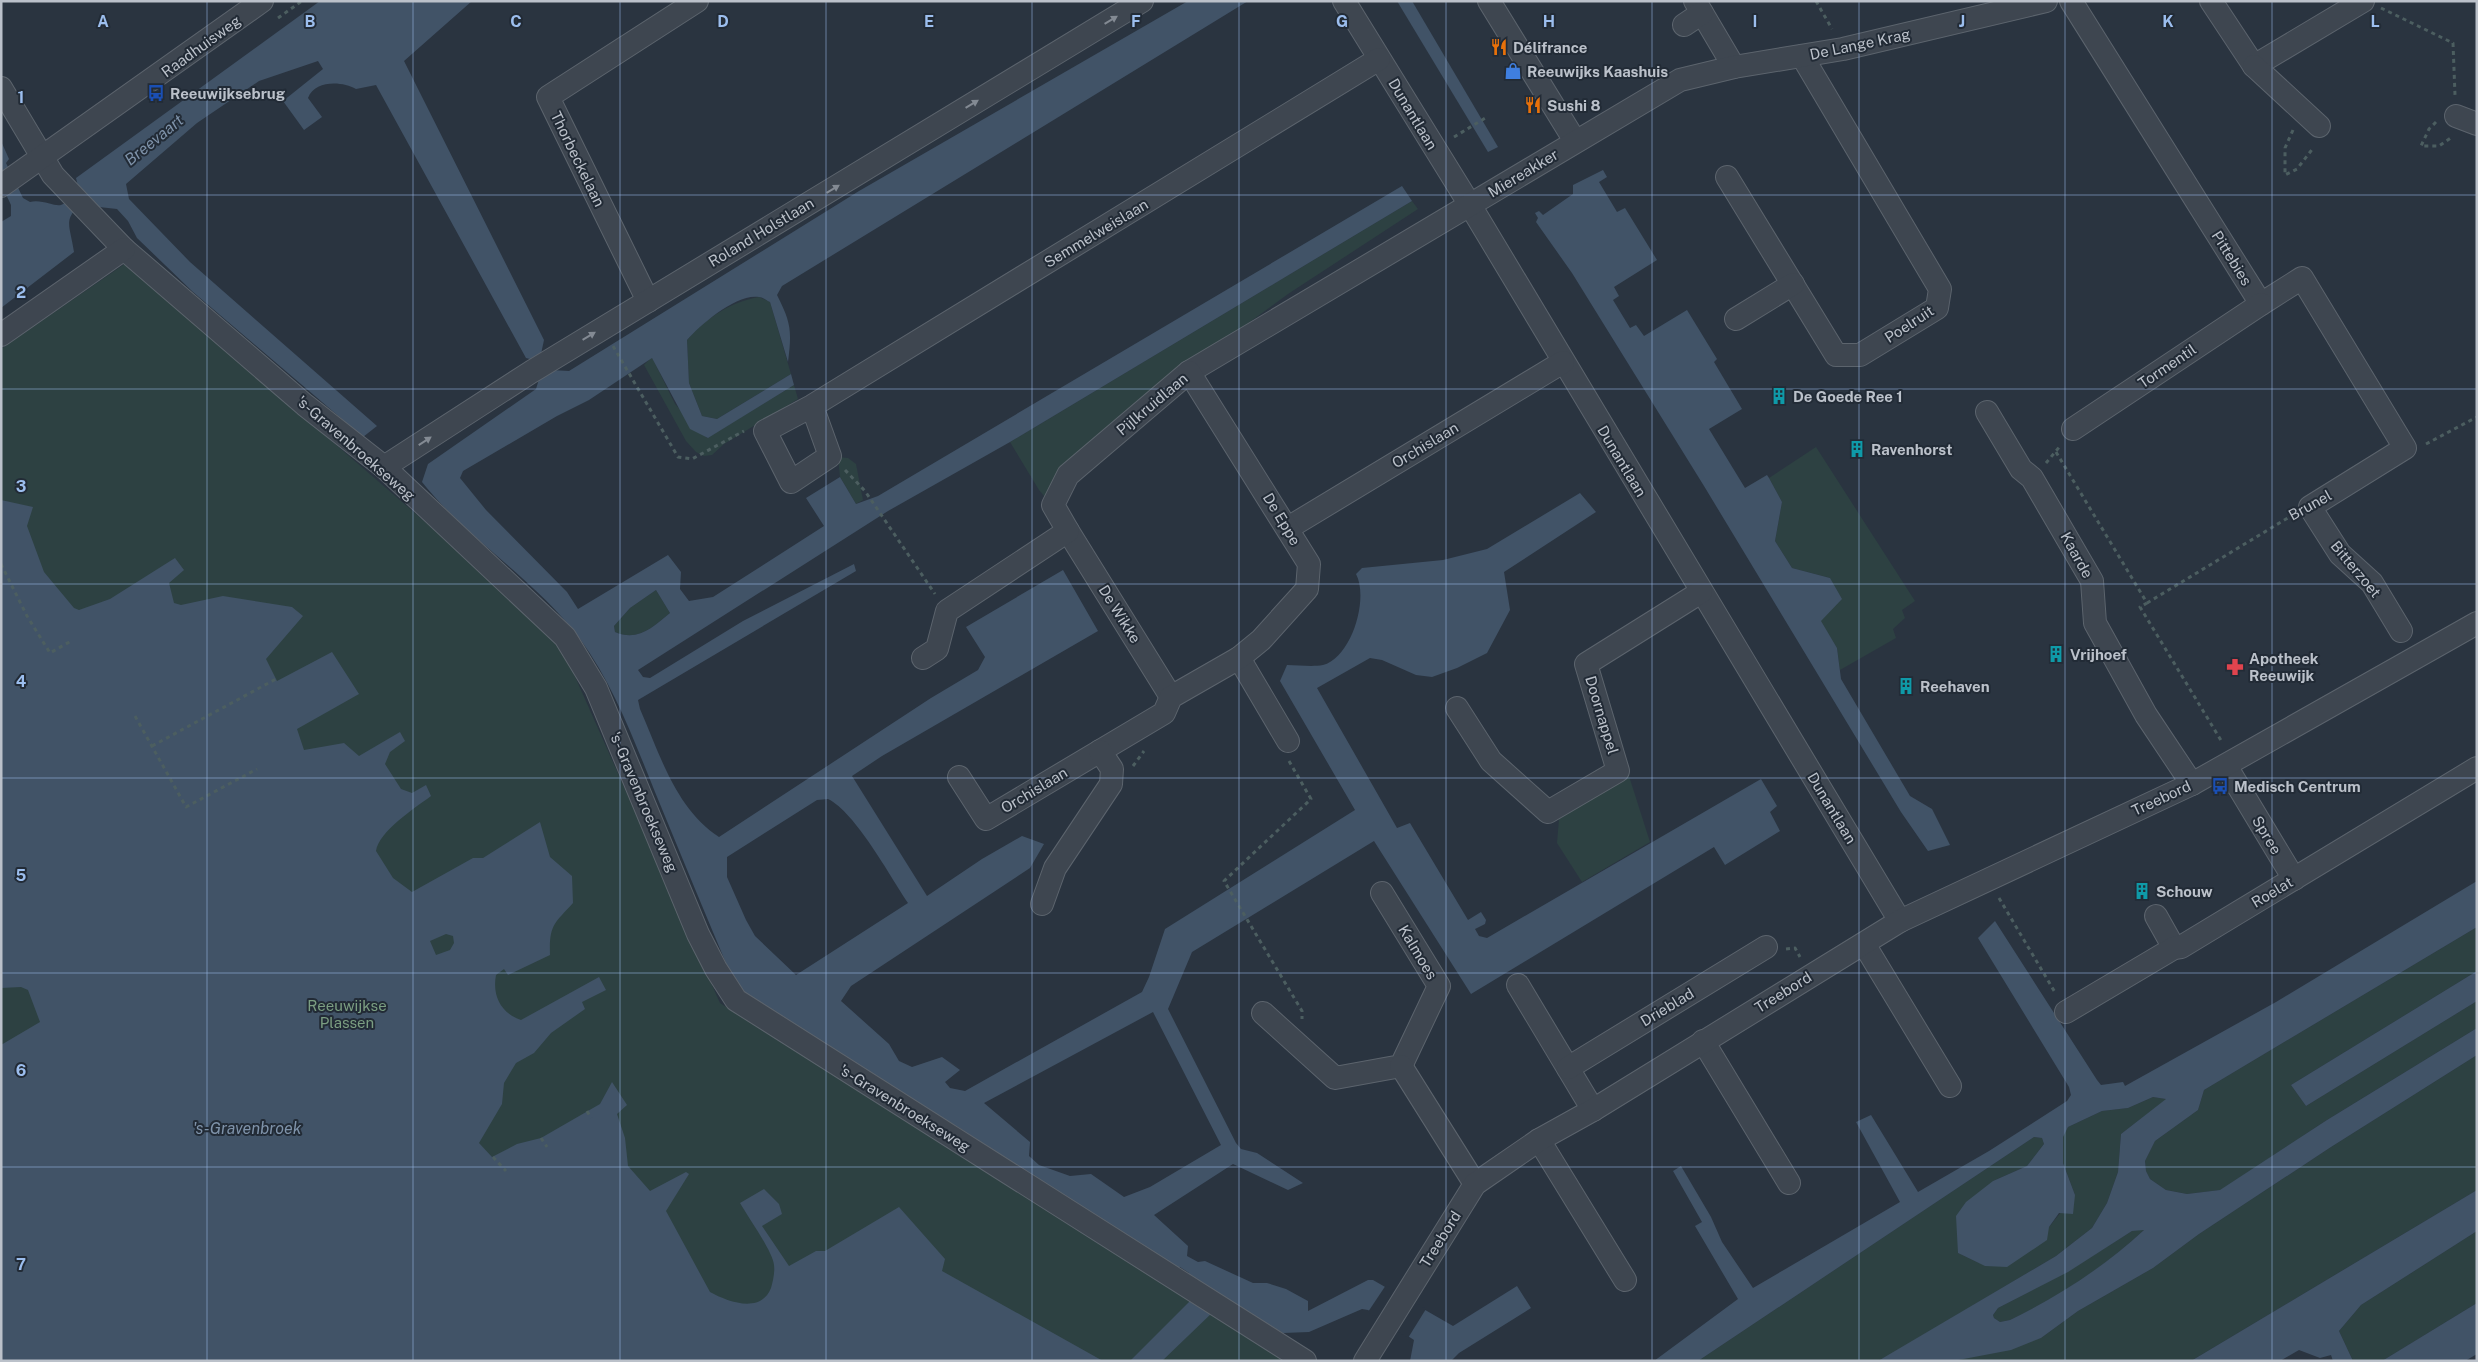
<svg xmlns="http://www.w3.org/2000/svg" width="2478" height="1362" font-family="'Public Sans',sans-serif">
<rect width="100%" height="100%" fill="#2a3440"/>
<g fill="#2d4142">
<polygon points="1412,201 1418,209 1288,294 1195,362 1093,444 1056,510 1039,490 1010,442"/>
<polygon points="126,263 557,636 720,1003 1287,1361 1,1361 1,349"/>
<path d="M759,297L770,302L791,374L717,419L702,416L689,383L687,340C706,318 730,302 759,297Z"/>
<polygon points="652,357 675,404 707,438 794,385 798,399 724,444 712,455 704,456 696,452 686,441 644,365"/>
<polygon points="1816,447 1915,601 1902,610 1905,618 1893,629 1896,638 1840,670 1837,648 1820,621 1830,578 1792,568 1775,541 1782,502 1769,478"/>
<polygon points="838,457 848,458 856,464 863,500 856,504 840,477"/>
<path d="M656,590L670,613C653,627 638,642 615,632L614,626L630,608Z"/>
<polygon points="1629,776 1650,842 1582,882 1557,843 1559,819"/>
<polygon points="2477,927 2477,971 2291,1085 2306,1106 2477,1001 2477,1028 2327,1120 2221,1190 2187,1194 2166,1190 2150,1179 2146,1171 2145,1161 2155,1141 2198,1110 2204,1090"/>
<polygon points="2477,1055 2477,1190 2191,1361 1953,1361 2041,1338 2078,1311 2153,1268 2199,1234 2331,1147"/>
<polygon points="2153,1097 2167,1099 2121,1134 2118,1172 2107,1203 2092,1228 2056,1256 1893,1353 1878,1361 1698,1361 2034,1137 2042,1138 2044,1144 2027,1166 1993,1181 1958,1253 1979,1263 2049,1227 2075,1195 2063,1163 2063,1136 2068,1127 2102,1111 2128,1108"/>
<path d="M2145,1229C2105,1267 2060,1296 2010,1320L2000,1322L1994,1318L1993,1315L1998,1308L2067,1272L2132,1231Z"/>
<polygon points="2477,1231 2477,1303 2382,1361 2353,1361 2339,1331 2361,1305"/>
</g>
<g fill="#415367" fill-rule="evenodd">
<path d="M320,1H472L404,61L544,340L541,354L550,370L569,371L859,191L1188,1H1248L782,286L777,295C791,323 792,330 788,362L770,302C767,301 763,297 759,297C737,293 700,325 687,340L689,383L702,416L717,419L791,374L794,385L708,438L690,429L652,358L589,400L557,416L463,471L460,478L486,510L567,592L578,609L668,555L681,572L680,589L689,601L713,597L824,526L806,498L840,477L856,504L878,496L1402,186L1412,201L1010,442L888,511L638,670L643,677L650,678L743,621L854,564L856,571L638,700L640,709C660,755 676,809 719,837L931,698L978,670L985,657L966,627L1063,570L1098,631L882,756L852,776L927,896L982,859L1022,836L1044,844L1030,868L851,986L841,1001L889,1044L899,1061L912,1067L942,1057L960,1070L945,1082L950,1088L965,1091L1142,992L1149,977L1165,929L1355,810L1280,681L1287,665C1298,665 1312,667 1323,665C1352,657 1369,598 1356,574L1362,568L1443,560L1487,549L1580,493L1596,512L1504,572L1510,610L1487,653L1457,668L1432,677L1416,675L1382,660L1370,658L1317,688L1397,828L1410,823L1468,920L1481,912L1486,920L1485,924L1475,929L1479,936L1487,938L1761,779L1777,806L1770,812L1780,831L1725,865L1714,847L1471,994L1374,841L1192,952L1168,1009L1236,1143L1241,1149L1257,1153L1303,1183L1288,1190L1233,1164L1154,1215L1188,1246L1187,1256L1198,1262L1205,1261L1253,1283H1267L1286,1289L1308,1301V1311L1368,1280H1373L1453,1326L1517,1286L1531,1308L1459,1353L1451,1361H1410L1414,1340L1368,1310L1362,1309L1309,1332L1283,1333L1230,1302L1214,1311L1162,1361H1130L1193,1298L1189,1273L1180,1267L1175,1268L958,1127L890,1087L746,995L733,980C707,918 681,855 655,792C634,740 613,684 580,639C535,579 468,540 422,482L428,464L536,389L540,376L530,359L526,358L376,85L356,89C342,81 315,80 308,98L322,117L304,130L283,101L323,69L318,61L259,81L197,123L126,184L129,199L190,262L377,426L363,437L193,292L137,238L128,221L117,209L99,207L87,198C62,220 69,221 74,252L1,308V222L11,216V205L1,184V141L9,159L6,163L23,198L30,202C42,199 55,207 61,205C67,203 74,195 79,190L76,178ZM656,590L670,613C653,627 638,642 615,632L614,626L630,608ZM828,799C855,812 890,876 908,903L796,975L755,936L746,920L727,877V857L817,800ZM1153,1012L1221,1145L1150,1187L1124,1197L1091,1174L1070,1176L1039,1165L1029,1156L1030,1142L984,1103Z"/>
<polygon points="1397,1 1412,1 1498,147 1488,152"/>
<polygon points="1603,170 1607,177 1599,182 1617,212 1625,208 1657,260 1614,287 1619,296 1613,300 1630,328 1636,325 1644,336 1687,310 1717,359 1714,362 1742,409 1709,429 1745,488 1767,475 1769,478 1782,502 1775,541 1792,568 1830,578 1842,599 1821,621 1837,648 1841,679 1910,796 1932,809 1950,845 1928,851 1901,812 1704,486 1572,273 1536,222 1538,218 1535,213 1539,211 1543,215 1573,194 1573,185"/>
<path d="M1,500L33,507L27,526L44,572L74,608L79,610L110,599L175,558L184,570L169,583L174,603L181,605L223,596L292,607L303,616L266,659L277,681L332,652L359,694L297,729L304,750L344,743L359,756L400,732L405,741L390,752L385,764L401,789L412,793L426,785L431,796C415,808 379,831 376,851L393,878L412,892L473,858H483L540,822L550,857L572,876L573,903C554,924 549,925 550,955L508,975L504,969L496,975C492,996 501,1013 521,1020L599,977L606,990L582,1002L585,1009L551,1033L534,1053L516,1063L504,1083L502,1104L479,1143L492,1157L517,1144L541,1138L600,1104L612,1082L627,1105L617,1114L625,1138L628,1166L650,1191L686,1172L689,1174L666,1211L710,1292C728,1302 761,1314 771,1288C773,1281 775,1272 774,1265C773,1252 748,1217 740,1203L764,1189L779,1204L782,1214L762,1226L789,1266L816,1251H825L899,1207L945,1259L942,1271L1103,1361H1V1045L40,1022L28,990L21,987L1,988ZM446,934L453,936L454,943L450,950L436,955L430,941Z"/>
<path d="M2477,881V927L2204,1090L2198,1110L2155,1141L2145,1161L2146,1171L2150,1179L2166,1190L2187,1194L2220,1190L2327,1120L2477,1028V1055L2331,1147L2199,1234L2153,1268L2078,1311L2041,1338L2011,1350L1953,1361H1878L2056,1256L2092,1228L2107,1203L2118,1172L2121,1134L2166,1099L2153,1097L2128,1108L2102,1111L2068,1127L2063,1137V1163L2075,1195L2073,1214L2059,1213L2049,1227L2047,1240L2007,1267L1985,1266L1958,1253L1956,1216L1966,1202L1993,1181L2027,1166L2044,1144L2042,1138L2034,1137L1698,1361H1654L1738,1299L1695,1226L1702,1222L1673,1171L1681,1166L1711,1217L1722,1242L1753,1288L1900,1202L1856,1122L1871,1115L1918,1192L1989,1151L2067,1101L2071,1095L2069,1087L1978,938L1995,921L2097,1080L2101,1085L2123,1082L2125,1086L2276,1002ZM2144,1230C2104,1267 2059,1296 2010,1320L2000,1322L1994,1318L1993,1315L1998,1308L2068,1272L2132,1231Z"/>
<polygon points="2477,971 2477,1001 2306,1106 2291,1085"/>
<polygon points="2477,1190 2477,1231 2361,1305 2339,1331 2353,1361 2333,1361 2331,1355 2320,1358 2299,1350 2280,1361 2191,1361"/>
<polygon points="2477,1303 2477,1354 2465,1361 2382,1361"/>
</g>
<polygon fill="#2a3440" points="1386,1285 1426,1309 1408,1338 1368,1312"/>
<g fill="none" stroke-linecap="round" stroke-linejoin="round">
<g stroke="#5c646d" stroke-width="24">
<g id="minor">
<polyline points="1344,1 1470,205 1900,921"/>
<polyline points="1489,1 1575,141"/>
<polyline points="1695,1 1734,67"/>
<polyline points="2071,1 2261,304 2302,278 2405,448 2310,507 2340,554 2372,583 2401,631"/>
<polyline points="2211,1 2254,66 2363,1"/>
<polyline points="1684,25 1702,13"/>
<polyline points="2254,66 2319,126"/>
<polyline points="1,88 53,175 124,249 305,405 384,467 565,637 596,688 698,934 716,969 736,1000 1305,1361"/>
<polyline points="2456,116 2477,124"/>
<polyline points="1727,177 1836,355 1860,355 1937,308 1940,289 1802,56"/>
<polyline points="1,186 262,1"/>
<polyline points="648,301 548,97 697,1"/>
<polyline points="1736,319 1793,284"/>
<polyline points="1,335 124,249"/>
<polyline points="812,406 830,456 791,482 765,431 812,406 1379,59"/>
<polyline points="1987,412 2021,469 2032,478 2092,581 2095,623 2146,715 2192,784"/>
<polyline points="2073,429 2261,304"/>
<polyline points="384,467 531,372 1142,1"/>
<polyline points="1288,528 1563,362"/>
<polyline points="1068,531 1171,697"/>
<polyline points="923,658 937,649 947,611 1068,531 1053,505 1068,475 1189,372 1680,80 1734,67 1843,49 2046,1"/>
<polyline points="1239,658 1288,741"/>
<polyline points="1457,708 1491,761 1548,812 1618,771 1586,664 1701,592"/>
<polyline points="2226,766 2294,879"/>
<polyline points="959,777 986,819 1164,713 1171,697 1239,658 1261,640 1307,589 1309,564 1189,372"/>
<polyline points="1042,904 1055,868 1111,784 1112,769 1100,751"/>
<polyline points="2156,916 2174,948"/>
<polyline points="1864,944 1950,1086"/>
<polyline points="1518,985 1593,1110"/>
<polyline points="2066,1012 2174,948 2181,947 2477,768"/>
<polyline points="1263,1013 1335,1078 1401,1066 1439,986 1382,893"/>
<polyline points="1703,1041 1789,1183"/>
<polyline points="1401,1066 1475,1184"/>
<polyline points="1568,1068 1766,947"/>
<polyline points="1539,1140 1625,1280"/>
<polyline points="1365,1361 1475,1184 1539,1140 1593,1110 1900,921 2192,784 2477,623"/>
</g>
</g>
<g stroke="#4c5e60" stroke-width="3" stroke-dasharray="4 4" stroke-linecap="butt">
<polyline points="1816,1 1832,29"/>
<polyline points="2381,8 2453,43 2455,95"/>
<polyline points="278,18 302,1"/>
<polyline points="2436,122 2429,129 2421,146 2439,146 2452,137"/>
<polyline points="2293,130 2285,148 2285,175 2297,169 2314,147"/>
<polyline points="1454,137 1487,117"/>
<polyline points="613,346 678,457 692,459 744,431"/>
<polyline points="2426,444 2477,417"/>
<polyline points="2056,452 2147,603 2140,607 2222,742"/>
<polyline points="2046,463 2061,445"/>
<polyline points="845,470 865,491 935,594"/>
<polyline points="1,564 27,616 50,653 71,641"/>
<polyline points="2147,603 2291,516"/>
<polyline points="135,716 186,807 257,769"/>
<polyline points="152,746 276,679"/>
<polyline points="1289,761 1311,799 1224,881 1302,1011 1302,1019"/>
<polyline points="1133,766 1144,751"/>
<polyline points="1999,898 2056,994"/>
<polyline points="1786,949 1795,948 1800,957"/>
<polyline points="587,1111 591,1118"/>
<polyline points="541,1138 547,1147"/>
<polyline points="493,1157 506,1171"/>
</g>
<use href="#minor" stroke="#3e4650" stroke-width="22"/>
</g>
<defs><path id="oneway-solid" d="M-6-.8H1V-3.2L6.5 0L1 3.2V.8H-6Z" transform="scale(1.25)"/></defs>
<g fill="#838a93">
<use href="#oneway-solid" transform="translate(1111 20) rotate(-31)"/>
<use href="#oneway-solid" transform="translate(972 104) rotate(-31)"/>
<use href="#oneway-solid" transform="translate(833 189) rotate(-31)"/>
<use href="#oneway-solid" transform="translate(589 336) rotate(-31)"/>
<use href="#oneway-solid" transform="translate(425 441) rotate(-33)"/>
</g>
<path fill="none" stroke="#9cbeee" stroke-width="1" stroke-opacity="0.55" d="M207,1V1361M413,1V1361M620,1V1361M826,1V1361M1032,1V1361M1239,1V1361M1446,1V1361M1652,1V1361M1859,1V1361M2065,1V1361M2272,1V1361M1,195H2477M1,389H2477M1,584H2477M1,778H2477M1,973H2477M1,1167H2477"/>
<defs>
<g id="restaurant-bare" transform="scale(1.35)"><path d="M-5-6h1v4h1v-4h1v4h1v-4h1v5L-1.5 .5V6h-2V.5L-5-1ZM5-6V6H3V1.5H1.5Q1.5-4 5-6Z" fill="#e8710a" stroke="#222b36" stroke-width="2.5" paint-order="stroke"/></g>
<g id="shop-bare" transform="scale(1.35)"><path d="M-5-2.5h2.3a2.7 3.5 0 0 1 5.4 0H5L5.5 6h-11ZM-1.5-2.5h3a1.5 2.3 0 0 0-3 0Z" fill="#3f7fe0" stroke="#222b36" stroke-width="2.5" paint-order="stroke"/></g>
<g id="bus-bare" transform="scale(1.35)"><path d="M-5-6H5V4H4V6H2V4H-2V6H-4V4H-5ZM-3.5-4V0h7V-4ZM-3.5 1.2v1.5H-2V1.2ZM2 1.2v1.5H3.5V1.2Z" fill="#1a4fb4" stroke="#222b36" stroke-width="2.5" paint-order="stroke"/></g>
<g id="building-bare" transform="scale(1.35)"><path d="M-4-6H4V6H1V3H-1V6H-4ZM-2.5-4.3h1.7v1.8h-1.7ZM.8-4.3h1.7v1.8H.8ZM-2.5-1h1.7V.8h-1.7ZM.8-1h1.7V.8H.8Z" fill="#0f9aa8" stroke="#222b36" stroke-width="2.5" paint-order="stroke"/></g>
<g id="pharmacy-bare" transform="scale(1.35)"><path d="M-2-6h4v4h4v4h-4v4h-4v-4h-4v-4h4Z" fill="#e0444e" stroke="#222b36" stroke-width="2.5" paint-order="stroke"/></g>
</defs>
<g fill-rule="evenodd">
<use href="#restaurant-bare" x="1499" y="47"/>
<use href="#shop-bare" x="1513" y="71"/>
<use href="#bus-bare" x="156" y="93"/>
<use href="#restaurant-bare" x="1533" y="105"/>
<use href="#building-bare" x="1779" y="396"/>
<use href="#building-bare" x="1857" y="449"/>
<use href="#building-bare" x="2056" y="654"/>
<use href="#pharmacy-bare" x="2235" y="667"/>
<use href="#building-bare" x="1906" y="686"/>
<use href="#bus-bare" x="2220" y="786"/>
<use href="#building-bare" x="2142" y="891"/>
</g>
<g text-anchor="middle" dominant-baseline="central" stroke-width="4" stroke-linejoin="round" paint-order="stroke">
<g font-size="15" fill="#bbc1ca" stroke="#222b36">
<text transform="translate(1860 44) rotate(-12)">De Lange Krag</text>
<text transform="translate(201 46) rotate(-36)">Raadhuisweg</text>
<text transform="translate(1413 114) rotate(59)">Dunantlaan</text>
<text transform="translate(578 159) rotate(64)">Thorbeckelaan</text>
<text transform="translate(1523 173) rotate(-31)">Miereakker</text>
<text transform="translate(761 232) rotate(-31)">Roland Holstlaan</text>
<text transform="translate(1096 233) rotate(-31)">Semmelweislaan</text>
<text transform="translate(2232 258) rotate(58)">Pittebies</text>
<text transform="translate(1909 324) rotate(-33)">Poelruit</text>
<text transform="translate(2167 366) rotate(-34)">Tormentil</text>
<text transform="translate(1152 404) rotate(-40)">Pijlkruidlaan</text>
<text transform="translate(1425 445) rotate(-31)">Orchislaan</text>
<text transform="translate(356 448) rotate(41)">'s-Gravenbroekseweg</text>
<text transform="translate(1622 461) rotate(59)">Dunantlaan</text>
<text transform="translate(2310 505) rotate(-29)">Brunel</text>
<text transform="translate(1282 519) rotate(59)">De Eppe</text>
<text transform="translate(2077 555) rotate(61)">Kaarde</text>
<text transform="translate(2356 569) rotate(50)">Bitterzoet</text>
<text transform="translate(1120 614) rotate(58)">De Wikke</text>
<text transform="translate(1602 715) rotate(73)">Doornappel</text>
<text transform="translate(1034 790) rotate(-31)">Orchislaan</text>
<text transform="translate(2161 798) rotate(-25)">Treebord</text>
<text transform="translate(644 802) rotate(67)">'s-Gravenbroekseweg</text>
<text transform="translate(1832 808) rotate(59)">Dunantlaan</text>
<text transform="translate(2267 835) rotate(59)">Spree</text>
<text transform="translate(2272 892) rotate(-31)">Roelat</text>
<text transform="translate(1418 952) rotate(59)">Kalmoes</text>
<text transform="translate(1783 992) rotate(-32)">Treebord</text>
<text transform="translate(1667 1007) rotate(-31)">Drieblad</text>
<text transform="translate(905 1108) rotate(32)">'s-Gravenbroekseweg</text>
<text transform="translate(1440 1239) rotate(-58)">Treebord</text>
</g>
<g font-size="15" font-weight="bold" fill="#bbc1ca" stroke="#222b36" text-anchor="start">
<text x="1513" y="47">Délifrance</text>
<text x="1527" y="71">Reeuwijks Kaashuis</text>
<text x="170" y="93">Reeuwijksebrug</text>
<text x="1547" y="105">Sushi 8</text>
<text x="1793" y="396">De Goede Ree 1</text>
<text x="1871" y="449">Ravenhorst</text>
<text x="2070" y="654">Vrijhoef</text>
<text x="2249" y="658">Apotheek<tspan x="2249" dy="17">Reeuwijk</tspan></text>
<text x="1920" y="686">Reehaven</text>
<text x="2234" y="786">Medisch Centrum</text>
<text x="2156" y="891">Schouw</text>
</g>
<g font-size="15" fill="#7b9e82" stroke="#222b36">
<text x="347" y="1005">Reeuwijkse<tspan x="347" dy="17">Plassen</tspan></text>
</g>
<g font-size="16" font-style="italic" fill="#7f93aa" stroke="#222b36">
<text transform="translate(154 140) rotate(-39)">Breevaart</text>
<text x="247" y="1128">'s-Gravenbroek</text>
</g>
</g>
<g font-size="16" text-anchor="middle" font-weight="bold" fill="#9cbeee" stroke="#222b36" stroke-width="4" stroke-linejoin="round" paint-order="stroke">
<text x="103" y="27">A</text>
<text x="310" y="27">B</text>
<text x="516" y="27">C</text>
<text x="723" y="27">D</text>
<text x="929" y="27">E</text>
<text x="1136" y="27">F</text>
<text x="1342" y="27">G</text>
<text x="1549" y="27">H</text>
<text x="1755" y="27">I</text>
<text x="1962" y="27">J</text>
<text x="2168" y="27">K</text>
<text x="2375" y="27">L</text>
<text x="21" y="103">1</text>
<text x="21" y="298">2</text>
<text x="21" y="492">3</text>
<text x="21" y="687">4</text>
<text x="21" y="881">5</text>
<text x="21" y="1076">6</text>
<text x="21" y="1270">7</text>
</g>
<rect width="2478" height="1362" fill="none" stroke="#bbc1ca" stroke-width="5"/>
</svg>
